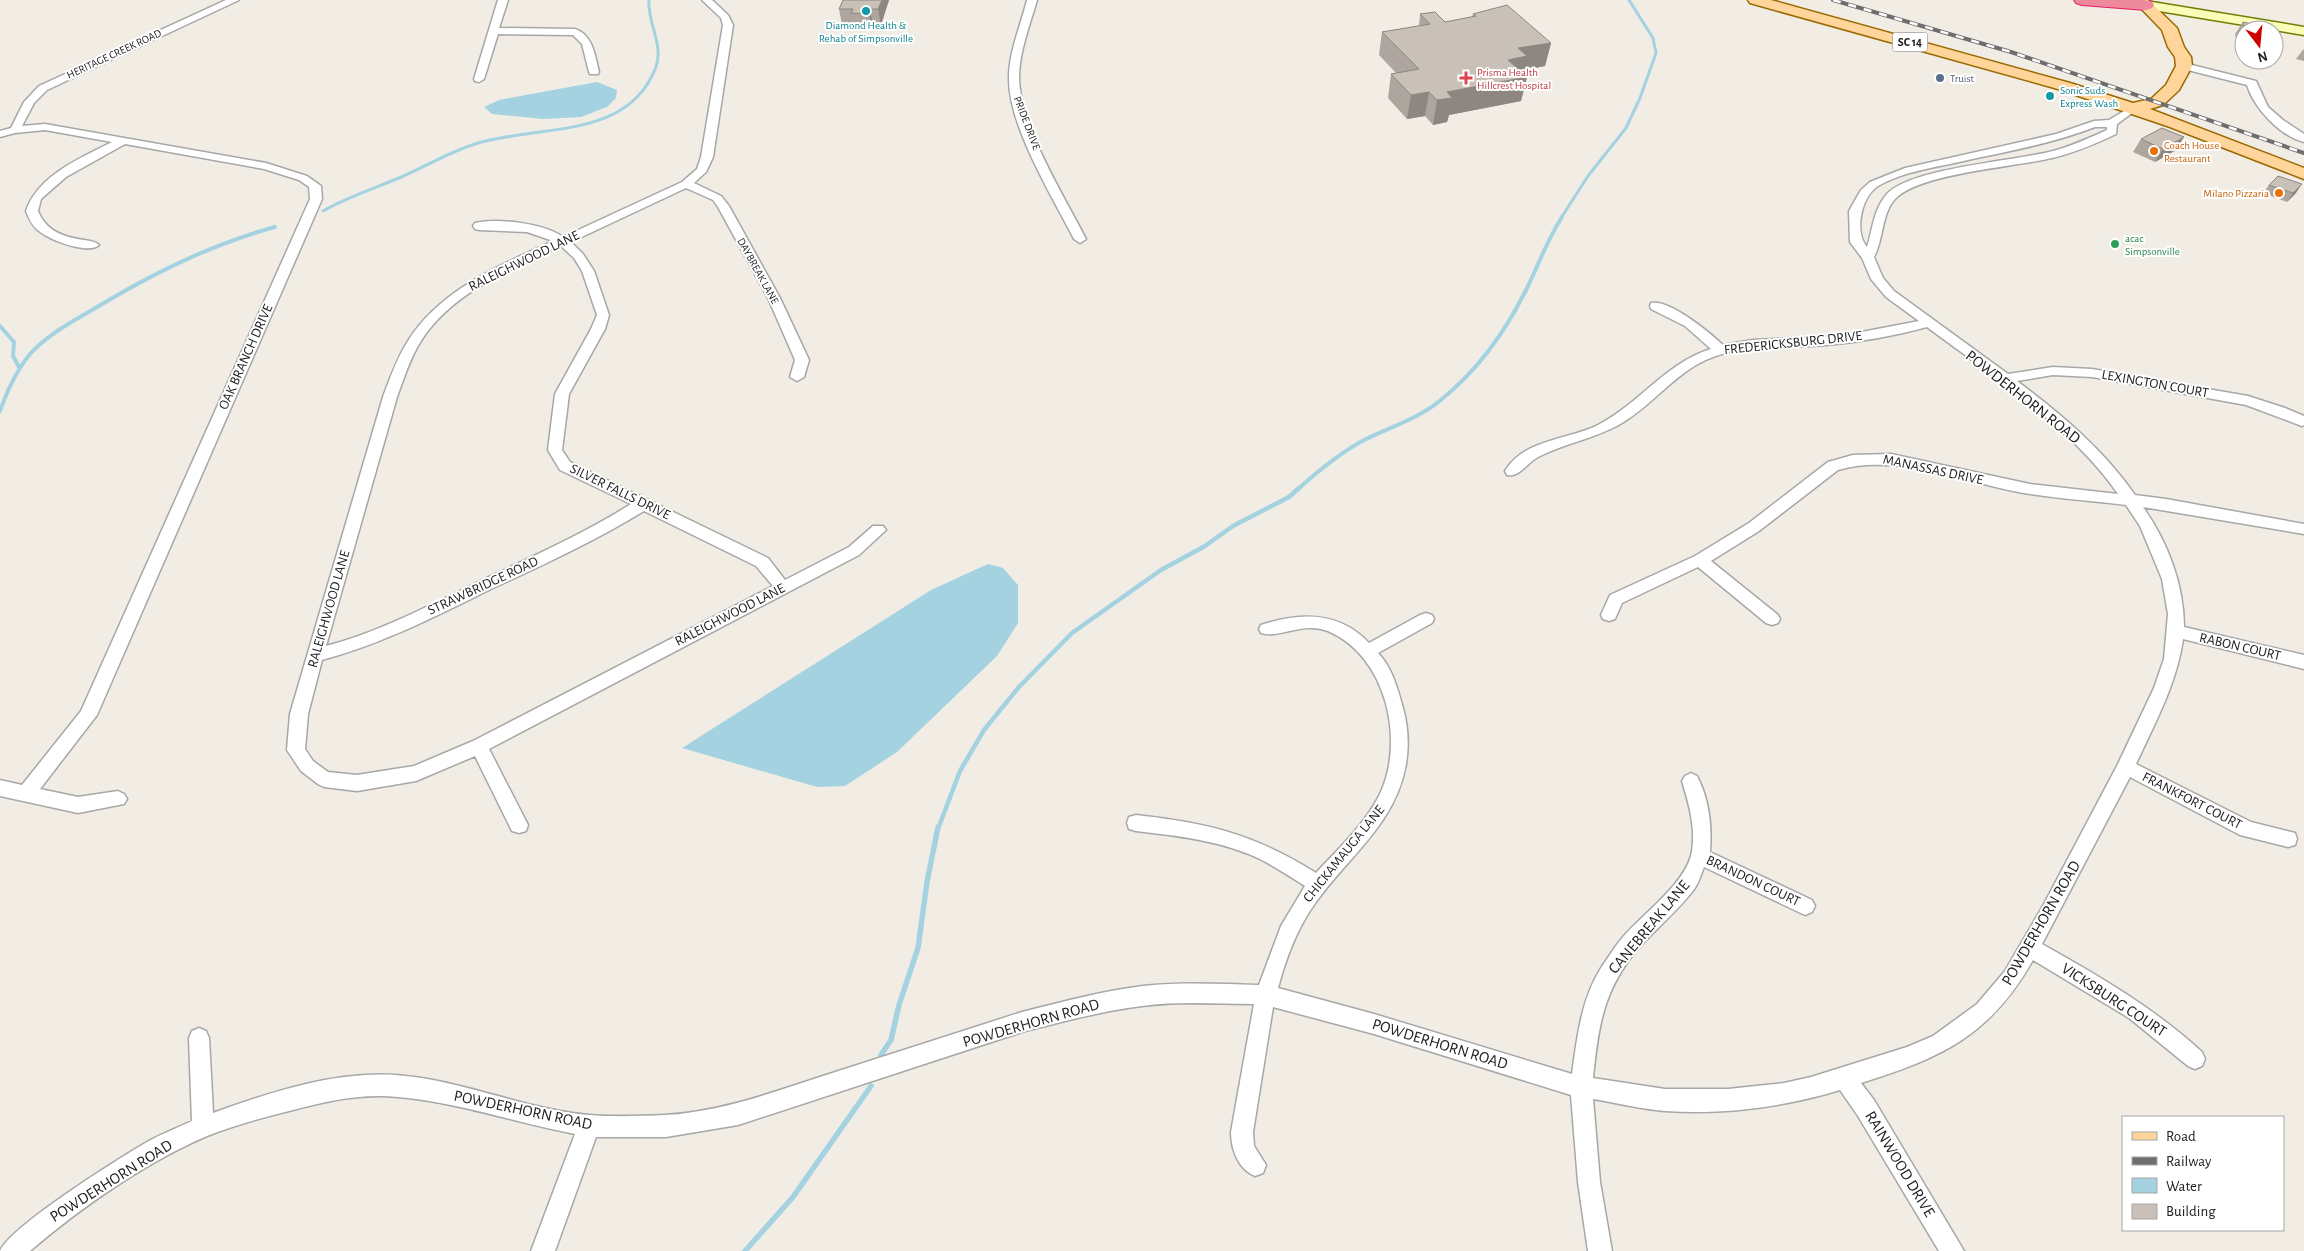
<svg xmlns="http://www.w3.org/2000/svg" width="2304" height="1251" font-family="'Alegreya Sans',sans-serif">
<rect width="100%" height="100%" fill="#f1ede5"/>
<g fill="#a4d2e1">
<polygon points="597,82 617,90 616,98 607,107 581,117 543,119 492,114 484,107 499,100"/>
<polygon points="988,564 1003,568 1018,585 1018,623 997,656 897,752 845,786 817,787 682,748 931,590"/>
</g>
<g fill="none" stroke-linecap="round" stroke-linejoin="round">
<g stroke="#a4d2e1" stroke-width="3">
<path d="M323,211C347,197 373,189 399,178C425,167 449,152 475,144C538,124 628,141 656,67C664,45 647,22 649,0"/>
<polyline points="1561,218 1588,176 1626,128 1640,98 1656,53 1653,38 1629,0"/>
</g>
<g stroke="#a4d2e1" stroke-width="4">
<polyline points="0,326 14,342 13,356 19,367"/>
<path d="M0,411C7,391 16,371 30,354C47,335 70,323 92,310C150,275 209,245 275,227"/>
<path d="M1297,490C1318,471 1340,453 1364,440C1390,427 1420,418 1442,399C1479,369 1506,331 1527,288C1539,264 1547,240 1562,217"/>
</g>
<polyline stroke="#a4d2e1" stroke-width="4.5" points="938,829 960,771 984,730 1019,687 1072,633 1161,570 1205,546 1233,526 1289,497 1299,488"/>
<g stroke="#a4d2e1" stroke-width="5.5">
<polyline points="881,1055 891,1040 899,1005 918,948 927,882 938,827"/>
<polyline points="745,1251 793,1197 871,1086"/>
</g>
<g stroke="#a7a7a7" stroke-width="3">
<g id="street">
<path d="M226,0H239L47,90L34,103L22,126L45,124L266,163L307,176L321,186L322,199L97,715L40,789L78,797L118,791L124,794L127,799L124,804L78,813L0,796V780L22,785L81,711L310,199L309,187L299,180L264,169L125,144L66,177L41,199L38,211C46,231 63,237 84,240C90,241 95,241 99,245C89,255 49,240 39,231C32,226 29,219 26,211C38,175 81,158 112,142L45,130L15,133L0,137V131L11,128L24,102L39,86Z"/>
<path d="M498,0H508L499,28L575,29C593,35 595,56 599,72L598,74H590L589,72L582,44L573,35L498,34L484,79L479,82L475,81L474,79Z"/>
<path d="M702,0H712L728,15L733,25L713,157L706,172L694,183L721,196L729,206L780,298L809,360L804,377L797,381L790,377L795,360L768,298L718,207L713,200L686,188L571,242L583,254L594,271L609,315L605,329L569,394L562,450L570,462L768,558L785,580L849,547L873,526H883L886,530L859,555L489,749L528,825L526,831L519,833L512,831L475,756L416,781L357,791L324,787L318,784L301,771L287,750L290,714L383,397C390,378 397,358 408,341C440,290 500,265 553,241L527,232L479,230L475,229L473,226L475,223C498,218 543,223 563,237L682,182L697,169L701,157L723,25L721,18ZM561,246L574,258L582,271L597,315L591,329L555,394L548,450L560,470L631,504C582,535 529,558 478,582C428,606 379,632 326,646L397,397C404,378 410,358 421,341C451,293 511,269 561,246ZM644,511L756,566L773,586L473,741L414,766L357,775L328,772L313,761L305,749L308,714L322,660C382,644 436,616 491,589C543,565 595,541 644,511Z"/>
<path d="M1027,0H1037C1030,25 1019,52 1019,78C1020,126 1064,196 1086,239L1080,243L1074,239C1052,196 1008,125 1009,78C1009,51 1021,25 1027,0Z"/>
<path d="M2184,63L2256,81L2268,107L2283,120L2304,134V142C2280,136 2254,108 2247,85L2180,68L2179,66Z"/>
<path d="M2134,105L2139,108L2117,124L2116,134C2095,144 2074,153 2052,158C2014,167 1924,173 1897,197C1881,212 1884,239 1874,257L1883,278L1894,291L2008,374L2053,367L2092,369L2248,396L2285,408L2304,416V425L2302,426L2246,405L2092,377L2053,375L2017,381C2061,414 2104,450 2135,495L2166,499L2304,524V534L2143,507C2167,541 2184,584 2184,627L2304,655V669L2183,639C2177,683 2155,723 2136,764L2251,822L2295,833L2297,839L2295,845L2288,847L2240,835L2130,777L2042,944C2099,976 2154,1008 2202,1052L2205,1059L2202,1066L2195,1069L2188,1066L2129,1018L2033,960C1990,1036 1941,1058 1861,1083L1874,1100L1964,1251H1939L1858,1116L1840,1090C1784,1107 1724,1115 1665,1111C1641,1109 1617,1103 1593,1099L1600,1182L1612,1251H1588L1578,1182L1571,1095L1374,1034L1273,1007L1253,1132L1254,1146L1266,1165L1263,1173L1255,1176C1238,1169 1231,1149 1231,1132L1254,1004C1217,1004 1179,1001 1142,1006C1102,1011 1061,1022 1022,1032L738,1125L666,1137H596L555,1251H531L575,1134C516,1123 458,1102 398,1097C362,1093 328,1101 293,1110C264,1117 235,1125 207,1136C146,1162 80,1208 30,1251H0C11,1226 118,1159 147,1142C161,1134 177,1128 192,1121L189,1038L192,1031L199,1028L206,1031L209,1038L213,1113C271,1092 334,1071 396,1075C462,1080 524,1109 589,1115C613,1117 640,1116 665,1115C719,1112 771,1093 823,1076C889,1055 956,1033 1022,1012C1062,1002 1102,991 1143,986C1181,982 1220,984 1259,985L1281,926L1305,886C1291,877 1277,868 1262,860C1224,841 1179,836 1136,831L1129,829L1127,823L1129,817L1136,815C1208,823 1254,834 1316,873C1338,849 1364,825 1379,796C1406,742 1387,656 1328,631C1303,621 1279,639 1261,633L1259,629L1261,625C1300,612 1339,611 1369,643L1420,615L1426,613L1432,615L1434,619L1432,623L1378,653C1392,667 1398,690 1403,708C1408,726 1409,746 1406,764C1396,823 1349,856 1316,902C1297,928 1286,958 1278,988L1374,1014L1572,1074C1577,1038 1581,1000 1601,968C1608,958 1615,946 1623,937C1643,914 1683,885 1691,856C1697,831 1689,804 1682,781L1685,776L1691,773L1697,776C1709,799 1712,826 1710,852L1812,900L1815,906L1812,912L1805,915L1704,867C1701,874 1699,882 1695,888C1680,909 1654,930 1637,950C1603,990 1598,1028 1593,1078L1665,1089H1728L1784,1083L1811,1077L1907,1047L1933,1036L1977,1004L2005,971L2044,904L2118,764L2154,688L2164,659L2168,614L2162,579L2140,526L2126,505C2094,501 2062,499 2030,494C1971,485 1897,452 1838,470L1759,531L1711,561L1778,615L1780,619L1778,623L1772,625L1766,623L1698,567L1622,603L1615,619L1609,621L1603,619L1601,615L1610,595L1695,556L1749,523L1828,462L1853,455L1891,454L2030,484L2118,494C2074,429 1990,374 1927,327C1894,336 1860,342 1826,345C1783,349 1735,342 1696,365C1669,381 1649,407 1622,423C1595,439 1565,443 1538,457C1527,463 1519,478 1507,475L1505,471C1524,439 1568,440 1598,425C1639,404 1667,362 1711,349L1685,326L1651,309L1650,306L1651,303C1670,299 1710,333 1723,345L1753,340L1841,336L1919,321L1886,297L1871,279L1862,258L1850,242L1849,211L1861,190L1870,182L1905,168L2056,134L2094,121L2109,120ZM2095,127H2107V130C2089,138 2072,146 2053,151C2015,161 1911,168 1887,194C1873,210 1873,229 1867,247C1854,232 1861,197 1878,186C1902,172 1932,168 1959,162C2005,152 2051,144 2095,127Z"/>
</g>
</g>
<g stroke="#6f7d00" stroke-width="3">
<polygon id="secondary" points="2146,1 2304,27 2304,35 2141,8 2139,5"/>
</g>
<g stroke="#9b6900" stroke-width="3">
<polygon id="primary" points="1748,0 1771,0 2070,83 2133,103 2151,99 2166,85 2176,66 2175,57 2168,47 2162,30 2133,0 2148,0 2177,28 2184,47 2191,57 2192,66 2179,90 2163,105 2150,109 2304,168 2304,179 2170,127 2058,89 1750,3"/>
</g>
<g stroke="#e51c60" stroke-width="2">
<polygon id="highway" points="2074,0 2144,0 2152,2 2154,5 2152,8 2146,10 2082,5 2076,3"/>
</g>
<use href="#street" fill="#fff" fill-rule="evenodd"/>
<use href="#secondary" fill="#f9fdb7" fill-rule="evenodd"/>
<use href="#primary" fill="#ffd59c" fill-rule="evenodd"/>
<use href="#highway" fill="#ec899b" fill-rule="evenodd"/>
<g stroke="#6e6e6e" stroke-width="4">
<polyline id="rail" points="1833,0 2011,52 2304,153"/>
</g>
<use href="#rail" stroke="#fff" stroke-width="2.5" stroke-dasharray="8" stroke-linecap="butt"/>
</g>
<g fill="#ada59e">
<polygon points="843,0 889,0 881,25 873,25 872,29 854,29 853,25 842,25 839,9"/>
<polygon points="1420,14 1445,22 1472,17 1473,14 1551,43 1545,66 1524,70 1523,73 1527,77 1521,101 1449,115 1447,122 1433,125 1425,116 1407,119 1388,98 1391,74 1396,73 1379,55 1382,32 1419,26"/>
<polygon points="2243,22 2262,30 2244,30 2244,55 2239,54 2235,34"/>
<polygon points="2304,49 2304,61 2296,59 2302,51"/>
<polygon points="2141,139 2176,150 2155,162 2133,152"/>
<polygon points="2269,185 2296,193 2287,202 2263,193"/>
</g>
<g fill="#8d8681">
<polygon points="882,0 889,0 881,25 878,9"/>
<polygon points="870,9 873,25 872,29 869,14"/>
<polygon points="1551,43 1545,66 1524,70 1522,77 1527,77 1521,101 1449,115 1447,122 1433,125 1437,100 1447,92 1508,60 1518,48"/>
<polygon points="1429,92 1425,116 1407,119 1411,95"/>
<polygon points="2184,137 2176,150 2155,162 2163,149"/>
<polygon points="2302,184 2296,193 2287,202 2293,193"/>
</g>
<g fill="#c9c0b8" stroke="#8d8681">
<polygon points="843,0 882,0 878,9 870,9 869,14 851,13 853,9 839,9"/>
<polygon points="1507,5 1551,43 1518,48 1527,56 1508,60 1527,77 1447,92 1452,98 1437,100 1429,92 1411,95 1391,74 1419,69 1382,32 1430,24 1420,14 1435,12 1445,22 1476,16 1473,14"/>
<polygon points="2243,22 2261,26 2262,30 2244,30"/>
<polygon points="2162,128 2184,137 2163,149 2141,139"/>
<polygon points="2278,176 2302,184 2293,193 2269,185"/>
</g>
<g fill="#0f9aa8" stroke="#fff" stroke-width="2">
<circle cx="866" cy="11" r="5"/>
<circle cx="2050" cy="96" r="5"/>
</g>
<path fill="#e0444e" stroke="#fff" stroke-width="2" d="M1463.5 70.5h5v5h5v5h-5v5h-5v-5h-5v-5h5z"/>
<circle fill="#5c6f8a" stroke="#fff" stroke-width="2" cx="1940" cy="78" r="5"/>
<g fill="#e8710a" stroke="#fff" stroke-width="2">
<circle cx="2154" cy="151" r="5"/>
<circle cx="2279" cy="193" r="5"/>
</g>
<circle fill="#2e9e5b" stroke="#fff" stroke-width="2" cx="2115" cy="244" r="5"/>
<g text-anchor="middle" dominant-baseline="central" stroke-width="4" stroke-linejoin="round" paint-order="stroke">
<g font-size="11" fill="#0d838f" stroke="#fff">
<text x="866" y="25">Diamond Health &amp;<tspan x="866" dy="13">Rehab of Simpsonville</tspan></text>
<text x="2060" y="90" text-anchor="start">Sonic Suds<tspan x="2060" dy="13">Express Wash</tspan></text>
</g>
<g font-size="11" fill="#202020" stroke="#fff">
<text transform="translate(114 54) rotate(-25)">HERITAGE CREEK ROAD</text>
<text transform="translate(1027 123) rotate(69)">PRIDE DRIVE</text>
<text transform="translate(758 271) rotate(61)">DAYBREAK LANE</text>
</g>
<g font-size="11" fill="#be3a42" stroke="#fff" text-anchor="start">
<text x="1477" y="72">Prisma Health<tspan x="1477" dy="13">Hillcrest Hospital</tspan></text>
</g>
<g font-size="11" fill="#4e5e75" stroke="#fff" text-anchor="start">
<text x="1950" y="78">Truist</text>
</g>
<g font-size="11" fill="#c56008" stroke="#fff" text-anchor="start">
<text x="2164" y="145">Coach House<tspan x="2164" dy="13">Restaurant</tspan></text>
<text x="2269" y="193" text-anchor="end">Milano Pizzaria</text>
</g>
<g font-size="11" fill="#27864d" stroke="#fff" text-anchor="start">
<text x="2125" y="238">acac<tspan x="2125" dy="13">Simpsonville</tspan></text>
</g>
<rect fill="#fff" stroke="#636363" stroke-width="1" x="1892.5" y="32.5" width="35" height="19" rx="4"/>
<g font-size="12" font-weight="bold" fill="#202020">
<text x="1910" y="42">SC 14</text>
</g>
<g font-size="14" fill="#202020" stroke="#fff">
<text transform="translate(524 261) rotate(-26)">RALEIGHWOOD LANE</text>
<text transform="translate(1793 343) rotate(-6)">FREDERICKSBURG DRIVE</text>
<text transform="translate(246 357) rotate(-66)">OAK BRANCH DRIVE</text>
<text transform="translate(2155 384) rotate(10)">LEXINGTON COURT</text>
<text transform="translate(1933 470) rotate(12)">MANASSAS DRIVE</text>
<text transform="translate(620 492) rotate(26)">SILVER FALLS DRIVE</text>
<text transform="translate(483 586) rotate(-25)">STRAWBRIDGE ROAD</text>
<text transform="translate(329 609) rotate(-74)">RALEIGHWOOD LANE</text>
<text transform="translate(730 615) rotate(-27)">RALEIGHWOOD LANE</text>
<text transform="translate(2240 647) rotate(13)">RABON COURT</text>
<text transform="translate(2192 801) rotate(27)">FRANKFORT COURT</text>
<text transform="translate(1344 854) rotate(-51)">CHICKAMAUGA LANE</text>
<text transform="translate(1753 881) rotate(25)">BRANDON COURT</text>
</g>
<g font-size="16" fill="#202020" stroke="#fff">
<text transform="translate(2023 397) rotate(38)">POWDERHORN ROAD</text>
<text transform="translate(2041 923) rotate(-60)">POWDERHORN ROAD</text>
<text transform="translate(1649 927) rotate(-50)">CANEBREAK LANE</text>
<text transform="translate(2114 1000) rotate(33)">VICKSBURG COURT</text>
<text transform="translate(1031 1023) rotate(-16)">POWDERHORN ROAD</text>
<text transform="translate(1440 1044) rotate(17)">POWDERHORN ROAD</text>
<text transform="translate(523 1110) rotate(12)">POWDERHORN ROAD</text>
<text transform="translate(1900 1164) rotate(59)">RAINWOOD DRIVE</text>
<text transform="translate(111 1181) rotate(-32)">POWDERHORN ROAD</text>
</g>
</g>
<rect x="2122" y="1116" width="162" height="115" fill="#ffffff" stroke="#a6a6a6"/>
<rect x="2132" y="1132" width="25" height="8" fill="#ffd59c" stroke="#a6a6a6"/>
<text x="2166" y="1141" font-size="15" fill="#202020">Road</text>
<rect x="2132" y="1157" width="25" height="8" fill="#6e6e6e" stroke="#a6a6a6"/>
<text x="2166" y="1166" font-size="15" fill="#202020">Railway</text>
<rect x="2132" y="1178" width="25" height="15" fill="#a4d2e1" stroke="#a6a6a6"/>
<text x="2166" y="1191" font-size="15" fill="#202020">Water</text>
<rect x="2132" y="1204" width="25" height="15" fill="#c9c0b8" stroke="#a6a6a6"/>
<text x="2166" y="1216" font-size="15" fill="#202020">Building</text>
<g transform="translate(2259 45) rotate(164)"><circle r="24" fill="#ffffff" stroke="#a6a6a6"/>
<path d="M0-4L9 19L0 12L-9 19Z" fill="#cf0100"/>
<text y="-8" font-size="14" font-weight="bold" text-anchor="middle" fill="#202020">N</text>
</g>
</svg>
